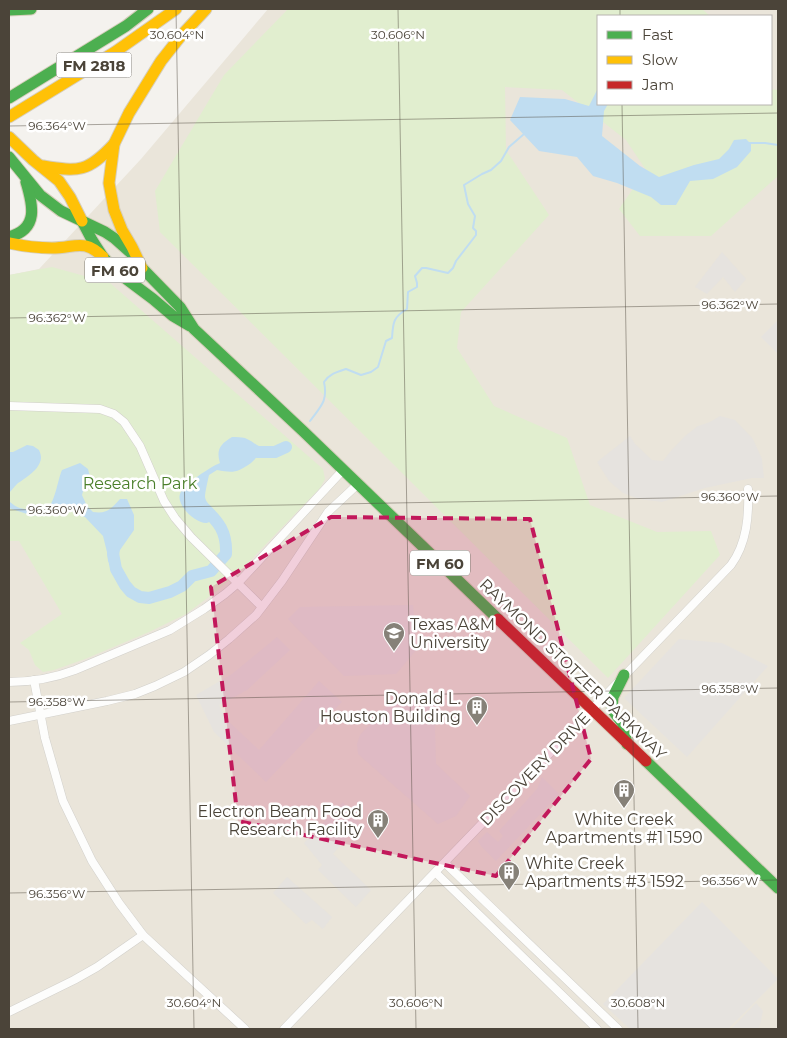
<svg xmlns="http://www.w3.org/2000/svg" width="787" height="1038" font-family="Montserrat,sans-serif">
<rect width="100%" height="100%" fill="#f4f2ee"/>
<path fill="#eae5da" fill-rule="evenodd" d="M268,9H778V1029H9V275L39,269L141,159ZM598,16H771V104H598Z"/>
<g fill="#e1eecf">
<polygon points="288,9 702,9 710,16 598,16 598,104 771,104 771,89 778,90 778,176 711,236 640,236 619,209 646,170 626,140 562,90 505,87 506,150 549,215 461,312 457,348 494,406 567,438 590,505 657,532 711,531 720,555 608,678 160,232 155,191 224,75"/>
<polygon points="52,267 110,283 323,469 325,479 320,488 244,567 218,590 186,614 149,632 85,659 54,670 43,672 35,665 29,650 20,643 62,614 19,541 9,541 9,275"/>
</g>
<g fill="#e6e3df">
<polygon points="722,252 746,279 735,292 723,277 707,294 695,287"/>
<polygon points="778,320 778,351 777,353 761,337"/>
<polygon points="720,416 735,420 753,439 762,459 764,478 752,478 705,488 662,502 639,499 623,493 609,481 597,462 630,436 635,444 652,460 663,461 670,452 685,436 698,426 710,422"/>
<polygon points="413,605 417,649 396,674 344,676 288,619 300,607"/>
<polygon points="277,637 290,650 247,690 219,705 227,720 259,750 319,681 342,702 266,782 214,732 196,695 232,674"/>
<polygon points="679,639 722,643 768,666 687,757 624,698"/>
<polygon points="434,692 436,764 470,796 456,816 438,824 358,754 357,744 360,735 394,699"/>
<polygon points="542,777 559,794 496,861 481,846 478,841 487,832 498,842 503,836 499,831 537,789"/>
<polygon points="343,802 359,823 333,854 371,890 356,907 318,870 322,865 304,843"/>
<polygon points="287,877 332,917 323,929 312,920 306,924 273,893"/>
<polygon points="702,902 778,979 728,1029 630,1029 603,1004"/>
<polygon points="756,1003 763,1011 759,1029 731,1029"/>
</g>
<g fill="#c0ddf1">
<polygon points="598,88 598,104 608,104 604,111 602,136 640,166 659,177 694,165 719,159 729,149 734,140 746,139 751,144 751,151 737,167 713,179 690,181 676,205 661,205 651,197 617,183 593,176 577,157 539,151 510,120 520,97 565,99 589,106"/>
<path d="M232,437C237,437 241,437 245,438C257,443 257,449 272,448L275,452C269,455 265,452 259,455C256,457 254,461 251,463C237,473 233,473 217,470L209,475C208,480 205,492 205,497C206,504 214,509 216,516L214,521C213,521 207,523 206,523C195,523 176,505 180,494C183,485 210,467 220,463C216,450 220,444 232,437Z"/>
<path d="M27,445L33,446L39,450C40,452 41,455 41,458C40,470 25,478 17,484C14,487 12,490 9,493L10,502C17,508 22,509 31,510C35,511 39,512 43,511C55,508 57,481 62,470L80,463L88,469L90,477L85,485L82,495L87,506L93,512C107,514 111,509 120,499H127L134,515V530L120,550L116,569L112,568L108,561L107,552L103,536L85,517L74,513L69,507L60,505L43,516L30,515L9,508V452H13Z"/>
</g>
<g fill="none" stroke-linecap="round" stroke-linejoin="round">
<g stroke="#c0ddf1" stroke-width="2">
<polyline points="748,143 765,143 778,145"/>
<path d="M310,421C321,406 328,401 324,382C329,374 337,372 346,369L361,375L371,372L378,367L386,341L392,338C393,323 393,317 407,309L408,292L417,287V283L415,276L422,268H426L448,273L453,268L456,261L476,235V231L473,228L475,216L468,204L464,185L482,174L491,170L501,161L509,147L524,134"/>
</g>
<g stroke="#c0ddf1" stroke-width="12">
<polyline points="257,452 275,452 286,447"/>
<path d="M113,553L116,569L125,585L131,592L140,597L149,598L170,592L182,586L192,576L211,571L226,554C227,532 219,522 203,507"/>
</g>
<g stroke="#d2d0cb" stroke-width="9">
<g id="street">
<polyline points="9,406 100,409 114,414 124,422 140,446 164,501 175,518 191,537 262,607"/>
<polyline points="34,680 45,738 63,801 92,861 119,903 143,935 245,1029"/>
<path d="M9,682C32,682 54,678 75,670L170,630L204,609L225,594L238,583L343,470"/>
<polyline points="9,721 107,701 135,694 155,686 184,672 209,655 229,639 256,615 282,581 328,512 358,484"/>
<polyline points="445,863 618,1029"/>
<polyline points="436,873 597,1029"/>
<polyline points="9,1012 74,980 97,967 143,935"/>
<path d="M284,1029L731,565C747,543 749,516 748,489"/>
</g>
</g>
<g stroke="#d6cebb" stroke-width="13">
<g id="fast">
<polyline points="9,10 31,9"/>
<polyline points="9,98 126,26 148,9"/>
<polyline points="9,157 40,195 61,211 82,221"/>
<polyline points="82,221 105,232 114,238 131,253 142,268 180,307 194,329 303,431 498,619"/>
<polyline points="82,221 92,240 103,257 117,272 153,299 173,316 190,326"/>
<path d="M9,237C39,229 33,205 26,182"/>
<polyline points="624,675 613,697 612,707 614,712 623,724 627,744"/>
<polyline points="646,761 778,888"/>
</g>
</g>
<g stroke="#d6cebb" stroke-width="13">
<g id="slow">
<polyline points="9,117 115,52 176,9"/>
<polyline points="9,137 33,160 59,181 70,197 82,221"/>
<path d="M43,166C79,172 88,172 114,144"/>
<path d="M9,243C23,246 37,248 52,248C75,248 84,238 103,257"/>
<polyline points="142,268 132,247 122,230 114,210 109,183 114,144 129,113 161,61 180,37 206,9"/>
</g>
</g>
<g stroke="#d6cebb" stroke-width="13">
<polyline id="jam" points="498,619 646,761"/>
</g>
<use href="#street" stroke="#fdfdfc" stroke-width="8"/>
<use href="#fast" stroke="#4caf50" stroke-width="11"/>
<use href="#slow" stroke="#ffc107" stroke-width="11"/>
<use href="#jam" stroke="#c62828" stroke-width="11"/>
</g>
<path fill="#c2185b" fill-opacity="0.2" stroke="#c2185b" stroke-width="4" stroke-dasharray="10 6" stroke-linejoin="round" d="M331,517L530,519L591,759L496,876L238,821L211,587Z"/>
<path fill="none" stroke="#4b4439" stroke-width="1" stroke-opacity="0.45" d="M176,9L194,1029M398,9L416,1029M620,9V16M622,104L638,1029M9,126L778,113M9,318L778,304M9,510L778,496M9,702L778,688M9,893L778,880"/>
<defs>
<g id="university-pin" transform="scale(1.125)"><path d="M0 17L-7.5 6A9.5 9.5 0 1 1 7.5 6Z" fill="#868178" stroke="#fff"/><path d="M0-5L7-2L0 1L-7-2ZM-4 1L0 2.5L4 1V4Q0 6-4 4Z" fill="#fff"/></g>
<g id="building-pin" transform="scale(1.125)"><path d="M0 17L-7.5 6A9.5 9.5 0 1 1 7.5 6Z" fill="#868178" stroke="#fff"/><path d="M-4-6H4V6H1V3H-1V6H-4ZM-2.5-4.3h1.7v1.8h-1.7ZM.8-4.3h1.7v1.8H.8ZM-2.5-1h1.7V.8h-1.7ZM.8-1h1.7V.8H.8Z" fill="#fff"/></g>
</defs>
<g fill-rule="evenodd">
<use href="#university-pin" x="394" y="633"/>
<use href="#building-pin" x="477" y="707"/>
<use href="#building-pin" x="624" y="790"/>
<use href="#building-pin" x="378" y="820"/>
<use href="#building-pin" x="509" y="872"/>
</g>
<g text-anchor="middle" dominant-baseline="central" stroke-width="5" stroke-linejoin="round" paint-order="stroke">
<g fill="#fff" stroke="#817c74" stroke-width="1">
<rect x="56.5" y="52.5" width="75" height="25" rx="4"/>
<rect x="85" y="257.5" width="60" height="25" rx="4"/>
<rect x="410" y="550.5" width="60" height="25" rx="4"/>
</g>
<g font-size="15" font-weight="bold" fill="#4b4439">
<text x="94" y="65">FM 2818</text>
<text x="115" y="270">FM 60</text>
<text x="440" y="563">FM 60</text>
</g>
<g font-size="16" fill="#4a7f2a" stroke="#fff">
<text x="140" y="483">Research Park</text>
</g>
<g font-size="16" fill="#4b4439" stroke="#fff" text-anchor="start">
<text x="410" y="624">Texas A&amp;M<tspan x="410" dy="18">University</tspan></text>
<text x="461" y="698" text-anchor="end">Donald L.<tspan x="461" dy="18">Houston Building</tspan></text>
<text x="362" y="811" text-anchor="end">Electron Beam Food<tspan x="362" dy="18">Research Facility</tspan></text>
<text x="624" y="819" text-anchor="middle">White Creek<tspan x="624" dy="18">Apartments #1 1590</tspan></text>
<text x="525" y="863">White Creek<tspan x="525" dy="18">Apartments #3 1592</tspan></text>
</g>
<g font-size="16" fill="#4b4439" stroke="#fff">
<text transform="translate(573 669) rotate(44)">RAYMOND STOTZER PARKWAY</text>
<text transform="translate(535 769) rotate(-46)">DISCOVERY DRIVE</text>
</g>
</g>
<g font-size="12" text-anchor="middle" fill="#4b4439" stroke="#fff" stroke-width="5" stroke-linejoin="round" paint-order="stroke">
<text x="177" y="39">30.604°N</text>
<text x="398" y="39">30.606°N</text>
<text x="57" y="130">96.364°W</text>
<text x="730" y="309">96.362°W</text>
<text x="57" y="322">96.362°W</text>
<text x="730" y="501">96.360°W</text>
<text x="57" y="514">96.360°W</text>
<text x="730" y="693">96.358°W</text>
<text x="57" y="706">96.358°W</text>
<text x="730" y="885">96.356°W</text>
<text x="57" y="898">96.356°W</text>
<text x="194" y="1007">30.604°N</text>
<text x="416" y="1007">30.606°N</text>
<text x="638" y="1007">30.608°N</text>
</g>
<rect width="787" height="1038" fill="none" stroke="#4b4439" stroke-width="20"/>
<rect x="597" y="15" width="175" height="90" fill="#ffffff" stroke="#b7b4b0"/>
<rect x="607" y="31" width="25" height="8" fill="#4caf50" stroke="#b7b4b0"/>
<text x="642" y="40" font-size="15" fill="#4b4439">Fast</text>
<rect x="607" y="56" width="25" height="8" fill="#ffc107" stroke="#b7b4b0"/>
<text x="642" y="65" font-size="15" fill="#4b4439">Slow</text>
<rect x="607" y="81" width="25" height="8" fill="#c62828" stroke="#b7b4b0"/>
<text x="642" y="90" font-size="15" fill="#4b4439">Jam</text>
</svg>
